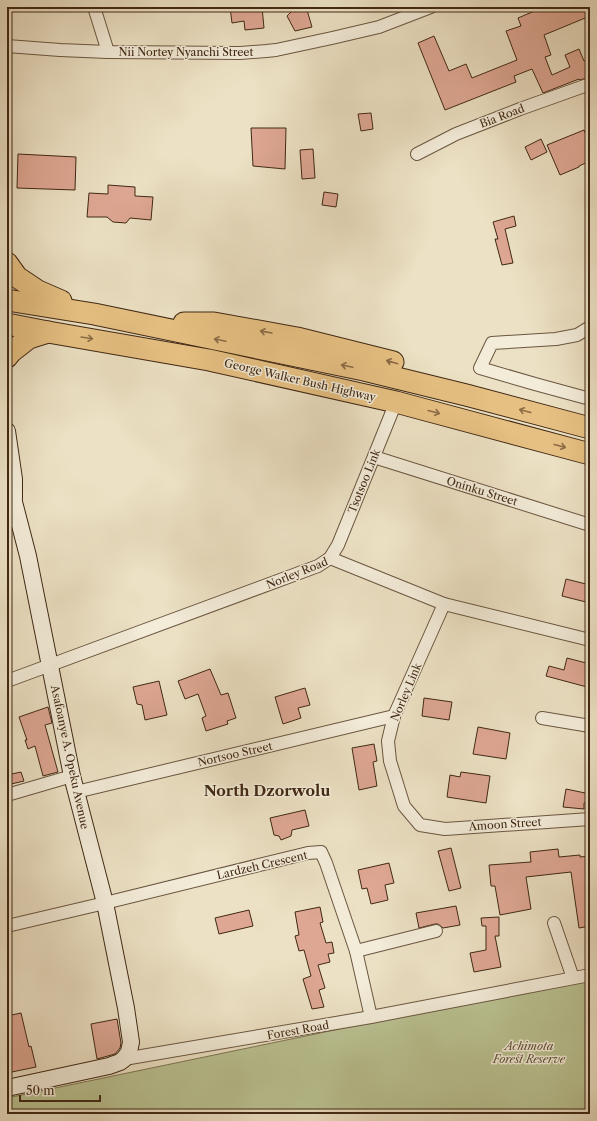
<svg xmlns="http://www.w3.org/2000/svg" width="597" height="1121" font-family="'Libre Caslon Text',serif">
<rect width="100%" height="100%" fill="#ece1c4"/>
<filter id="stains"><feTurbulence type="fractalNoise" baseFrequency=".005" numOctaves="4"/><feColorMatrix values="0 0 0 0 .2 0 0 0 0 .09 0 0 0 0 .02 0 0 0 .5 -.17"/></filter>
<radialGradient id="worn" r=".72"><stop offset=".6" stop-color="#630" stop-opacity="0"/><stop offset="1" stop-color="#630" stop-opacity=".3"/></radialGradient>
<polygon fill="#bac292" stroke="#7d7553" points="590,977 590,1114 7,1114 7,1098"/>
<g fill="#dea793" stroke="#402814">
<polygon points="230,7 262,7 264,28 245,30 244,21 232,23"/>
<polygon points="296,7 302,7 307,10 312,27 295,31 287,16"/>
<polygon points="544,7 590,7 590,16 544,35 551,55 545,57 552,75 570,67 565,55 579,49 584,61 590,58 590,77 580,80 579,79 543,93 532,69 514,76 516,82 445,110 418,43 434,36 449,71 466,64 472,78 517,60 506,31 521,26 518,18"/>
<polygon points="371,113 373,129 361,131 358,114"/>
<polygon points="251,128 286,128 285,169 253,166"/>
<polygon points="584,130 590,144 590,161 579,166 579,167 560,175 547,145"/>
<polygon points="541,139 547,152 531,160 525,147"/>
<polygon points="313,149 315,178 302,179 300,150"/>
<polygon points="18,154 76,157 75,190 17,188"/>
<polygon points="108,185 135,187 135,196 153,197 151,220 130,218 126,223 113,222 107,217 87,217 89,193 108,194"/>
<polygon points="324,192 338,194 336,207 322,205"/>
<polygon points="514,216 516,226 505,229 513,263 502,265 495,239 498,239 493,222"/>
<polygon points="566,579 590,585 586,602 562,596"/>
<polygon points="567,658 590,664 590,674 587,687 546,676 549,666 564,670"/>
<polygon points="210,669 221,695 228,693 236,718 227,721 228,724 206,731 202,718 206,716 198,694 185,699 178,681"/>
<polygon points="159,681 167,715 145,720 142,705 137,704 133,687"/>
<polygon points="305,688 310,705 298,708 301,718 283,724 275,697"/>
<polygon points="424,698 452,702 449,720 422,716"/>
<polygon points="48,707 52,723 45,725 58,772 43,776 35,746 28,749 25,740 27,740 19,717"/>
<polygon points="478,727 510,733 506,759 473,754"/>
<polygon points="374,744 377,761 373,762 377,786 359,790 352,748"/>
<polygon points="21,772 24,781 7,785 7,775"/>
<polygon points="461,772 490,776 486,803 447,797 450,775 460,777"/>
<polygon points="566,789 590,794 588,804 584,803 584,809 563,807"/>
<polygon points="305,810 309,826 292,830 291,836 281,840 279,836 274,835 270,818"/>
<polygon points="451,848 461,888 449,891 438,851"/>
<polygon points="558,849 559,857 580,855 580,857 590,856 590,926 579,928 571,872 526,877 531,909 500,915 495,886 491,886 489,865 531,862 530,852"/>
<polygon points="389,863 394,883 385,885 388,900 371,904 367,888 362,889 358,870"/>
<polygon points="456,906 460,925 443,928 438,924 435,924 419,928 416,913"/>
<polygon points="320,907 323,922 320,923 326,943 332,942 334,953 328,954 330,962 318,965 325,988 319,990 324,1007 312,1009 303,979 311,976 304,950 299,951 295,936 299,935 295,912"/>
<polygon points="249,910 253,926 219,934 215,918"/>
<polygon points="499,917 499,936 495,936 501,967 474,972 470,953 486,950 486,926 482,926 481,918"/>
<polygon points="21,1013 29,1047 31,1046 36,1067 7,1073 7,1016"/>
<polygon points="117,1019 121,1043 120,1048 115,1054 97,1059 91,1024"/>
</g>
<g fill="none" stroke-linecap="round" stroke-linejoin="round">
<g stroke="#6b5640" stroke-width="14">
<g id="street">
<polyline points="94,7 108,52"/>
<polyline points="7,46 60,50 108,52 240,53 266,51 276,50 332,38 379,27 431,7"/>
<polyline points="417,154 456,134 520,109 590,84"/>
<polyline points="590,327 577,335 556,339 492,343 480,368 535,384 590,399"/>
<polyline points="374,457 590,525"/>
<polyline points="330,558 444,604 590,640"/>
<polyline points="444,604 394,716 388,741 390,761 404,806 420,825 445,829 590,819"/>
<polyline points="7,681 318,566 330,558 338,545 396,402"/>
<polyline points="542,718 590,726"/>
<polyline points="76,792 394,716"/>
<polyline points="7,795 72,776"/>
<polyline points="554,923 573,978"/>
<polyline points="7,926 105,903 308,853 321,852 326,863 356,951 371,1017"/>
<polyline points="356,951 436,931"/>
<polyline points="124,1059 371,1017 590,975"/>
</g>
</g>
<g stroke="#402814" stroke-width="18">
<g id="secondary">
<polyline points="7,431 14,479 14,498"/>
<polyline points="7,486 14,502 28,556 72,776 105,903 126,1008 131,1042 129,1052 124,1059 120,1062 109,1066 7,1088"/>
</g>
</g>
<g stroke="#402814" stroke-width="23">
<g id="highway">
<polyline points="7,263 17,277 38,291 61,301"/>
<polyline points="7,300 94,314 364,370 466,395 590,428"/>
<polyline points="184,323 214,323 297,338 393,362"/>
<polyline points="7,324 48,332 209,360 396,402 590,454"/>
<polyline points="7,357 11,352 29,338 48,332"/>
</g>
</g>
<use href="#street" stroke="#f3ecd9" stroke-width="12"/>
<use href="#secondary" stroke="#f3ecd9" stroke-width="16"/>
<use href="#highway" stroke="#e6c082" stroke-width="21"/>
</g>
<defs><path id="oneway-shaft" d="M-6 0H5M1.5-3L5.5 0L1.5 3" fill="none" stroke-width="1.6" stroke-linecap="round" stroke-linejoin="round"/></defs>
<g stroke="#8b6c46">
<use href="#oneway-shaft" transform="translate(266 332) rotate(-170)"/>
<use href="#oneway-shaft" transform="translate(87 338) rotate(9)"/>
<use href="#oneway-shaft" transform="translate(220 340) rotate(-168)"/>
<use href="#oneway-shaft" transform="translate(392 362) rotate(-164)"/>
<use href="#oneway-shaft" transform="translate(347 366) rotate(-168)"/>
<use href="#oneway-shaft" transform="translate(525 411) rotate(-165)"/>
<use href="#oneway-shaft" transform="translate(434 412) rotate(15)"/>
<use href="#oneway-shaft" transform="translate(560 446) rotate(15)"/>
</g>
<g text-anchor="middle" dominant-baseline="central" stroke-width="3" stroke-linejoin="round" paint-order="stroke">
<g font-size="11" fill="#402814" stroke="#f3ecd9">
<text x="186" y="52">Nii Nortey Nyanchi Street</text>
<text transform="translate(502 116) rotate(-21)">Bia Road</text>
<text transform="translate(300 380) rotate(13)">George Walker Bush Highway</text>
<text transform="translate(364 481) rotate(-68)">Tsotsoo Link</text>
<text transform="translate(482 491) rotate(17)">Oninku Street</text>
<text transform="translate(297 573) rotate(-22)">Norley Road</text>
<text transform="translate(406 692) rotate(-67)">Norley Link</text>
<text transform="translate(235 754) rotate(-13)">Nortsoo Street</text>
<text transform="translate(70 757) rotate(78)">Asafoanye A. Opeku Avenue</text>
<text transform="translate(505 824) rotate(-4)">Amoon Street</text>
<text transform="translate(262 865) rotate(-13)">Lardzeh Crescent</text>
<text transform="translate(298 1030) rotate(-10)">Forest Road</text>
</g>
<g font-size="11" font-style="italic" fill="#5e4e34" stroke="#f3ecd9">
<text x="529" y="1046">Achimota<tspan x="529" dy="13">Forest Reserve</tspan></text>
</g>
<g font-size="15" font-weight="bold" fill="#402814" stroke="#f3ecd9">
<text x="267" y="790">North Dzorwolu</text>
</g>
</g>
<rect width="597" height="1121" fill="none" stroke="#ece1c4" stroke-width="24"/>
<rect x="8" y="8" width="581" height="1105" fill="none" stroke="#402814" stroke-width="2"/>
<rect x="12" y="12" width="573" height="1097" fill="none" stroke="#402814"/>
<path d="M20 1095v6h80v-6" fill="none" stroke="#402814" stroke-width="2"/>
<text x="26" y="1095" font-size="12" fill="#402814" stroke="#f3ecd9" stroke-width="3" paint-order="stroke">50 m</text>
<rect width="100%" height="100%" filter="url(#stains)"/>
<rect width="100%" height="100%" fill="url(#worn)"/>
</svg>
